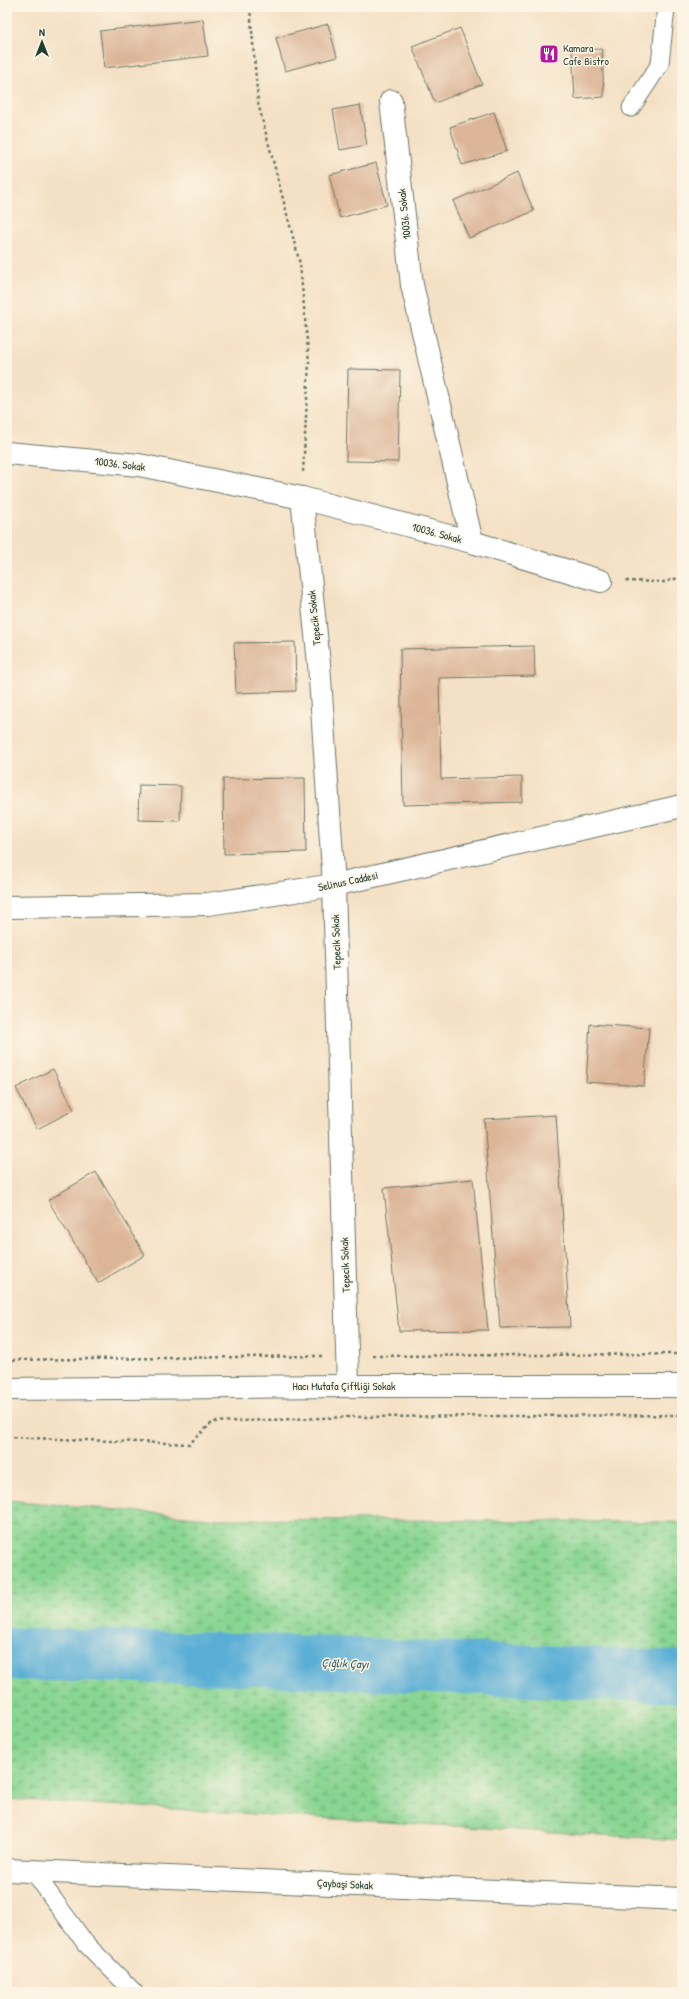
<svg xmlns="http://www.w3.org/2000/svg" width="689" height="1999" font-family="'Patrick Hand',sans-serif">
<defs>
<pattern id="wetland-marsh" width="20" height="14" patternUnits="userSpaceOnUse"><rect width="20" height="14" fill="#89d592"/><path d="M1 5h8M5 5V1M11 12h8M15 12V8" fill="none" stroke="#6fae78"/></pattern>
</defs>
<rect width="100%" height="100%" fill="#fcf5e5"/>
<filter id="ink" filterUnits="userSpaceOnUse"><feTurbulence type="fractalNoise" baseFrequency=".025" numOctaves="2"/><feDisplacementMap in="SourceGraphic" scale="8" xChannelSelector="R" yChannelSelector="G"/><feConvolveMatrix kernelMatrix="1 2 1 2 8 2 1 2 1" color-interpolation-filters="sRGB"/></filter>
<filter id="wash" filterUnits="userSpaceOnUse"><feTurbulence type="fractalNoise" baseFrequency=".012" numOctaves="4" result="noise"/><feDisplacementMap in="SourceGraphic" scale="16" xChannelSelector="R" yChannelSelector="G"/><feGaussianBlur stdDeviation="0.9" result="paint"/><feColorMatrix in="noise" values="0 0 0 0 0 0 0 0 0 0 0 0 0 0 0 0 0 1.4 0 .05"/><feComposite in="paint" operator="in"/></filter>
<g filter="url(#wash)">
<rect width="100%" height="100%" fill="#f4e0c4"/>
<polygon fill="url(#wetland-marsh)" stroke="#548963" points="7,1500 219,1519 682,1522 682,1840 7,1799"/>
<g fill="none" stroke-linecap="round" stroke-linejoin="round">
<polyline stroke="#5aaed6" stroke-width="52" points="7,1654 236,1659 682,1677"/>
</g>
<g id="blocks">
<g fill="#dcb598">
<polygon points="203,19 208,56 104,68 100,31"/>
<polygon points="328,24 337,57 285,71 276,38"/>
<polygon points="460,28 482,84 435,103 412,46"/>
<polygon points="602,49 604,97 575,99 572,50"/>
<polygon points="360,105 367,145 340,150 333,110"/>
<polygon points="494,112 507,151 462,165 450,127"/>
<polygon points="376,163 387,205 340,218 329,175"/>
<polygon points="517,173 534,211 469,238 453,201"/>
<polygon points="348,369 400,370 398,462 346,461"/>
<polygon points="295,642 296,691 236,693 234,643"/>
<polygon points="534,646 535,676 439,678 441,779 522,777 522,802 403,805 400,649"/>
<polygon points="305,778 306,852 224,854 223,779"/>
<polygon points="139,785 181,786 180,821 138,820"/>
<polygon points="590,1024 649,1028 644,1086 586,1082"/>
<polygon points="53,1069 74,1110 37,1129 16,1088"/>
<polygon points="556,1115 570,1327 500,1328 484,1119"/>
<polygon points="96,1172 145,1255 98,1283 48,1200"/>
<polygon points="473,1179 488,1330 399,1331 384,1188"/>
</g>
</g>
</g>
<g filter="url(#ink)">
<use href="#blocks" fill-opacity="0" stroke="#6a7666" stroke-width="1"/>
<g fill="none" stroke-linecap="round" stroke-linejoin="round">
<g stroke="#6a7666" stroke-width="19">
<g id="service">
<polyline points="631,108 660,64 666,7"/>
<polyline points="33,1871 86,1944 134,1992"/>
</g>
</g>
<g stroke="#6a7666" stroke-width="24">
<g id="minor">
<polyline points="7,453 139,465 302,498 472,542 412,285 391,101"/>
<polyline points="302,498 319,664 334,885 348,1386"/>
<polyline points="472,542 601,581"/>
<polyline points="7,907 208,904 334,885 682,806"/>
<polyline points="7,1870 682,1899"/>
</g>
</g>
<g stroke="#6a7666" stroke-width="24">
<polyline id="tertiary" points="7,1389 348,1386 682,1386"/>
</g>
<g stroke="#6a7666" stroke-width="2.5" stroke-dasharray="3 3" stroke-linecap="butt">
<polyline points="250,7 258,103 300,264 309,362 303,472"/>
<polyline points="626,581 664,582 682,577"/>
<polyline points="373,1356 682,1354"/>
<polyline points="7,1360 322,1356"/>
<polyline points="7,1437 189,1444 213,1422 349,1417 682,1415"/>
</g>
<use href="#service" stroke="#fff" stroke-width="17"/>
<use href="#minor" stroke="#fff" stroke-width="22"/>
<use href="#tertiary" stroke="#fff" stroke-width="22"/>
</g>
</g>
<defs>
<g id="restaurant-square" transform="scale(1)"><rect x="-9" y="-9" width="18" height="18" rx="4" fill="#b5179e" stroke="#fcf5e5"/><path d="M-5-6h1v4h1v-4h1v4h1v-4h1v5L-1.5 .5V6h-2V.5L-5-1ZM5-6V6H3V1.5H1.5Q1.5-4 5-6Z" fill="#fff"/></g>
</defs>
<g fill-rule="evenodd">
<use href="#restaurant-square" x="549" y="54"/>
</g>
<g text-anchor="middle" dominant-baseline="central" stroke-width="3" stroke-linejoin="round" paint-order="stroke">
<g font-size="11" fill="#1f3d34" stroke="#fcf5e5" text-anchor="start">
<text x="563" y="48">Kamara<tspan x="563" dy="13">Cafe Bistro</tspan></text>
</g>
<g font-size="11" fill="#1f3d34" stroke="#fcf5e5">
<text transform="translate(404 214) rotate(-96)">10036. Sokak</text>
<text transform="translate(120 464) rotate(7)">10036. Sokak</text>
<text transform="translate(437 533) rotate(15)">10036. Sokak</text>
<text transform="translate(314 618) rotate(-96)">Tepecik Sokak</text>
<text transform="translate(348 881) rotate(-12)">Selinus Caddesi</text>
<text transform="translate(336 942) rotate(-92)">Tepecik Sokak</text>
<text transform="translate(345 1265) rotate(-92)">Tepecik Sokak</text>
<text x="344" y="1386">Hacı Mutafa Çiftliği Sokak</text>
<text transform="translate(345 1884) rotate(3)">Çaybaşi Sokak</text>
</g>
<g font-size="12" font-style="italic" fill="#315f65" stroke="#fcf5e5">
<text transform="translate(345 1663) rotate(2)">Çığlık Çayı</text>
</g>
</g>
<rect width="689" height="1999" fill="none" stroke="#fcf5e5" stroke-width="24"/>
<g transform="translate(42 42)" stroke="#fcf5e5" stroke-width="3" paint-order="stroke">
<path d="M0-3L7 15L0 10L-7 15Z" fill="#1f3d34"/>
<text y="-6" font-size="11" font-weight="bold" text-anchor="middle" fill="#1f3d34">N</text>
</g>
</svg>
